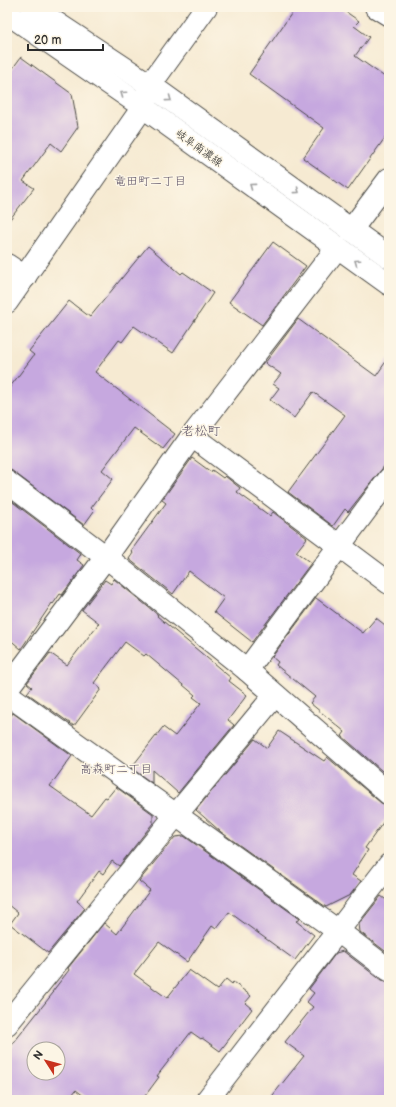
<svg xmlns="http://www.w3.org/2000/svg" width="396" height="1107" font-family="'Balsamiq Sans','Klee One',sans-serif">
<rect width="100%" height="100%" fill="#fcf5e5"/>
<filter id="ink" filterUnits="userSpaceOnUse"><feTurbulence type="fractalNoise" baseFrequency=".025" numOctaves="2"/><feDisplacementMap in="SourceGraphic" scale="8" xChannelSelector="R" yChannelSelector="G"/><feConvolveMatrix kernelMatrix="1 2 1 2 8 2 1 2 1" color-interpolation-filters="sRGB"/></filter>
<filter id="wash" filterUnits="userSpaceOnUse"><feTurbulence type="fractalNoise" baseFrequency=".012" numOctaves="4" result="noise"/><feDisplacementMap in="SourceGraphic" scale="16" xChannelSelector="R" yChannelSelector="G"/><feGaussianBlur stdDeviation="0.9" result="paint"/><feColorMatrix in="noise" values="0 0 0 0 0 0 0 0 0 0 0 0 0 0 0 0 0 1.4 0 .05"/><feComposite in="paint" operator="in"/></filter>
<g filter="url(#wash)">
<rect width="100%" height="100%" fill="#f6ead2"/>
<g id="blocks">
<g fill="#c6a8df" fill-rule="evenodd">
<polygon points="296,7 339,7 359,21 354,26 369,37 355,56 389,80 389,132 348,190 303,158 324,128 249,74"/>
<polygon points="21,57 72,94 78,127 61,151 51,143 23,181 34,188 7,223 7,76"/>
<polygon points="273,242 306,266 262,325 229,302"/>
<polygon points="148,246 181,274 183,272 213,293 173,353 134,326 122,342 119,340 95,372 175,434 163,449 134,428 102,470 113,479 91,508 94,511 84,525 7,467 7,391 34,355 29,351 69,301 90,317"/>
<polygon points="298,319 376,376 389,357 389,460 348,512 345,509 333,526 288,492 345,415 313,392 294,418 270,400 279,388 273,384 281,374 265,363"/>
<polygon points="192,458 211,472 212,470 223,478 225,476 240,488 237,492 270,516 273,512 307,538 296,552 311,563 252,642 214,612 224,598 189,571 173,594 129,559 133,553 131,551 166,503 162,500"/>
<polygon points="10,500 81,554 77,560 84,565 62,595 60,594 53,604 52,603 21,649 7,637 7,505"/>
<polygon points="114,579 158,615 157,616 231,678 229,681 247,695 228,720 234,725 178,793 152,770 152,783 131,768 163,727 175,736 201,703 193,697 195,695 146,654 144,656 125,642 94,683 101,689 74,726 27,693 32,687 27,683 50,653 67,665 99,623 82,610 105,580 111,584"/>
<polygon points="316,598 363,633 376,618 389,628 389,777 342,736 345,732 310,703 315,697 276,665 278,662 272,657"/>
<polygon points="13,713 72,756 50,786 91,815 105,797 107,798 116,787 153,814 153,823 119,866 112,861 103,874 99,871 77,901 85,908 48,953 10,924 18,913 7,904 7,721"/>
<polygon points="279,731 324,761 327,757 381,803 389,806 389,814 365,848 368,850 352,875 361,881 350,895 326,907 221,832 196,810 255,739 267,748"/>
<path d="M184,836L300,919L296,921L314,935L295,960L229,912L216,929L212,926L187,962L159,942L134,974L167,998L189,970L217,990L226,979L232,984L233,982L251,996L245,1003L252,1009L220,1051L202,1038L201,1039L191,1032L157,1076L159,1077L142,1100H89L76,1090L68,1100H7V1051L53,993L52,992L69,970L68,968L104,923L117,934L150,890L139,881L175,837ZM34,1049H58V1073H34Z"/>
<polygon points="381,896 389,902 389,954 360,932 359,924"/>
<polygon points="343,951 381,980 389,982 389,1100 269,1100 304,1056 285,1042 313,1007 307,1002 314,993 309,989 336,953"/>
</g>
</g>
</g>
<g filter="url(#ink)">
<use href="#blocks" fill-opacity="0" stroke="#494844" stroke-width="1"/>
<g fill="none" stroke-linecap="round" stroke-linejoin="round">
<g stroke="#494844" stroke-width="24">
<g id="minor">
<polyline points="376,7 389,15"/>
<polyline points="351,230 389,179"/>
<polyline points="7,265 25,277"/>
<polyline points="7,302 143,107 150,85 206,7"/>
<polyline points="192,436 389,583"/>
<polyline points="7,482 106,557 247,670 389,794"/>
<polyline points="247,670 389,479"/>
<polyline points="7,689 106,557 192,436 337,248"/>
<polyline points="7,694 338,931 389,970"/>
<polyline points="7,1024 176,815 275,695"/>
<polyline points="207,1100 389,865"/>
</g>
</g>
<g stroke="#494844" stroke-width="24">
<g id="major">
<polyline points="32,7 150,85 389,257"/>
<polyline points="7,13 143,107 389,284"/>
</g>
</g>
<use href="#minor" stroke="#fff" stroke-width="22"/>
<use href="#major" stroke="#fff" stroke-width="22"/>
</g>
<defs><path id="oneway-chevron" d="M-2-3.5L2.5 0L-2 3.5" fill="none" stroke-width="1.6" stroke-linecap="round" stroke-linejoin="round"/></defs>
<g stroke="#a0a0a0">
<use href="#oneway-chevron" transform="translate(123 94) rotate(-145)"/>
<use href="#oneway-chevron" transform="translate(169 99) rotate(36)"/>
<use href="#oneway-chevron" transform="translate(252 186) rotate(-144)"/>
<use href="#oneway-chevron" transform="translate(297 191) rotate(36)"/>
<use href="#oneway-chevron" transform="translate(357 262) rotate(-145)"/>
</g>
</g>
<g text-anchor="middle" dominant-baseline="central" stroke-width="3" stroke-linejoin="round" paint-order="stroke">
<g font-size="11" fill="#2b2b2b" stroke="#fcf5e5">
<text transform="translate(199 148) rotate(36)">岐阜南濃線</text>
</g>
<g font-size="12" fill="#61576a" stroke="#fcf5e5">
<text x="150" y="181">竜田町二丁目</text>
<text x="116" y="769">高森町二丁目</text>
</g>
<g font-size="13" fill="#61576a" stroke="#fcf5e5">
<text x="201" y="431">老松町</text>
</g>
</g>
<rect width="396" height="1107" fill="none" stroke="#fcf5e5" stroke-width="24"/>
<g transform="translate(46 1061) rotate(306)"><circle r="19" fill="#fcf5e5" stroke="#a8a49b"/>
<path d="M0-3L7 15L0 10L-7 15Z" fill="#c8321e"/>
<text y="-6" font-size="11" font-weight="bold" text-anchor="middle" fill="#2b2b2b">N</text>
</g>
<path d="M28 44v6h75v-6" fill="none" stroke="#2b2b2b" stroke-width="2"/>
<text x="34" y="44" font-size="12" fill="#2b2b2b" stroke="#fcf5e5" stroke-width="3" paint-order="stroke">20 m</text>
</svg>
